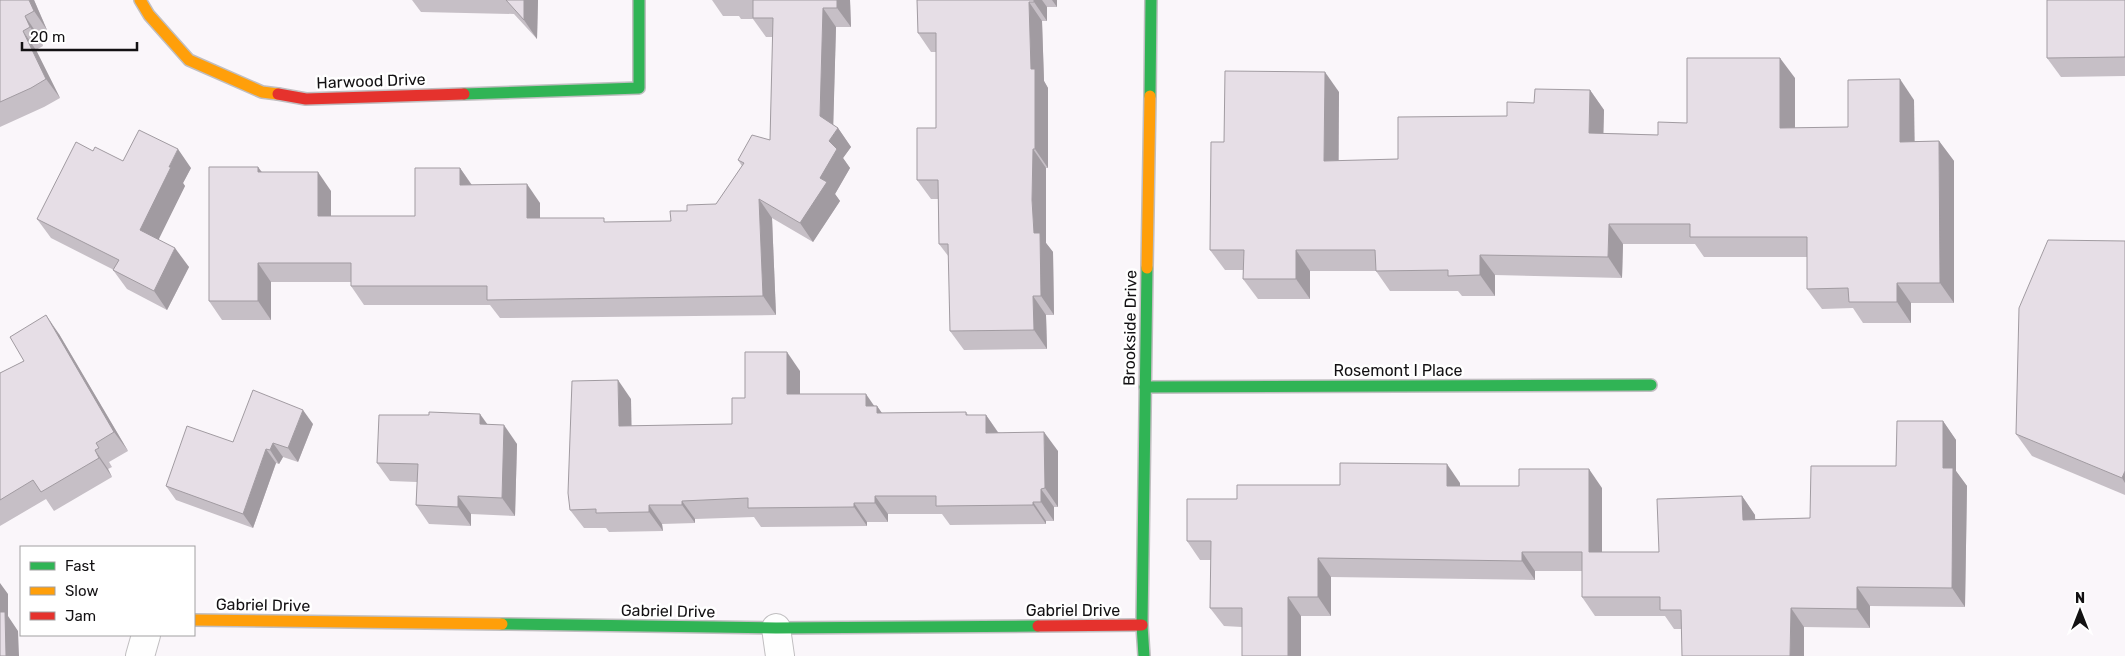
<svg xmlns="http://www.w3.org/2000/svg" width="2125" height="656" font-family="Rubik,sans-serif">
<rect width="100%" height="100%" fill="#faf6fa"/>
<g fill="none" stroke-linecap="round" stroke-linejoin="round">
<g stroke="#c0bec0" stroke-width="30">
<g id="street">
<polyline points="776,628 780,656"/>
<polyline points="140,656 146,635"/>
</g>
</g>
<g stroke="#c0bec0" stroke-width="14">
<g id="fast">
<polyline points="464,94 639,88 639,0"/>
<polyline points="1150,96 1151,0"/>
<polyline points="1145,387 1651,385"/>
<polyline points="502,624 776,628 1038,626"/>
<polyline points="1144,656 1142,625 1147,268"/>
</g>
</g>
<g stroke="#c0bec0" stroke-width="14">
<g id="slow">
<polyline points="140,0 149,15 189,60 262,92 278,94"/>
<polyline points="1147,268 1150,96"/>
<polyline points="194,620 502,624"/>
</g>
</g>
<g stroke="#c0bec0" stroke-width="14">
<g id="jam">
<polyline points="278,94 306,99 464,94"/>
<polyline points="1038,626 1142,625"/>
</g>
</g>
<use href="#street" stroke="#fefefe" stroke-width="28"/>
<use href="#fast" stroke="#30b455" stroke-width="11"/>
<use href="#slow" stroke="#ff9f0a" stroke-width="11"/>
<use href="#jam" stroke="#e5322d" stroke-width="11"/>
</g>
<g fill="#c6bfc6">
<polygon points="0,0 34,0 47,30 38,35 43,46 36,50 60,98 44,107 0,127"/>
<polygon points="412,0 538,0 537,39 514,14 421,12"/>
<polygon points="712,0 850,0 851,27 836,27 833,125 838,128 851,147 843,158 850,168 835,194 840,201 813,242 772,218 776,315 500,318 490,305 364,305 351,286 351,282 271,282 271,320 222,320 209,301 258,167 262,172 331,191 331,216 415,216 460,168 472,185 540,203 540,218 606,222 671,221 687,211 716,204 742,166 738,160 770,140 773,37 766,37 753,19 741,19 739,16 723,16"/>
<polygon points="917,0 1057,0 1057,7 1047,7 1047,21 1042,21 1044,81 1048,88 1048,168 1046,168 1046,243 1053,252 1054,315 1046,315 1047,349 964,350 950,331 949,257 939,244 938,199 931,199 917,180 936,128 936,52 931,52 918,33"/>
<polygon points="2125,0 2125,76 2061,77 2047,58"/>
<polygon points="1795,78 1795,128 1848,127 1914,100 1914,141 1939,141 1954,161 1954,303 1911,303 1911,323 1863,323 1853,308 1822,309 1807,289 1807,257 1704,257 1695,244 1623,244 1622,278 1495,275 1495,296 1462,296 1458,291 1390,291 1376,271 1310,271 1310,299 1258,299 1243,279 1243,270 1225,270 1210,250 1224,142 1339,92 1339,161 1398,159 1507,116 1534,103 1590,90 1604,110 1603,133 1658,135"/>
<polygon points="93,151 123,161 191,168 183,183 185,186 158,239 189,267 167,310 127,289 113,270 114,270 51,238 37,219"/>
<polygon points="2125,241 2125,495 2032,456 2016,434"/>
<polygon points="59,334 128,451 109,462 112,467 108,469 112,477 54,511 46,499 0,526 0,373 24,361"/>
<polygon points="800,371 800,394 877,406 882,413 966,412 968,415 986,415 998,432 1058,451 1058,507 1054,507 1054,521 1046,521 1046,524 950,525 942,514 888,514 888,522 867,522 867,526 761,527 754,517 695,519 695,523 662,524 663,531 609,532 606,528 584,528 570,510 631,399 631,426 732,424 745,398"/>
<polygon points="1943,421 1956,440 1956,471 1967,486 1965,607 1870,606 1870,628 1804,627 1804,656 1682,656 1682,629 1674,629 1665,616 1595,616 1582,597 1582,571 1535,571 1535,580 1331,577 1331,616 1301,616 1301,656 1242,627 1224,626 1210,608 1211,560 1200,560 1187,541 1237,499 1340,485 1460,483 1460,486 1602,488 1602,552 1659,552 1742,496 1755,515 1755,519 1810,518 1896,466"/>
<polygon points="313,424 298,462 283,457 279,464 276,463 253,528 176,500 166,486"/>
<polygon points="488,425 517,444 515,516 471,514 471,526 429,524 416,505 417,482 390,481 377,463"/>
</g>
<g fill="#a19ba1">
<polygon points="29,0 34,0 47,30 34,11"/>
<polygon points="524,0 538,0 537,39 524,20"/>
<polygon points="837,0 850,0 851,27 837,8"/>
<polygon points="1034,0 1042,0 1047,7 1047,21 1034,2"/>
<polygon points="1052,0 1057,0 1057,7"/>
<polygon points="1029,2 1042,21 1044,81 1048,88 1048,168 1035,149 1031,69"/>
<polygon points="823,8 836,27 833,135 820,116"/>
<polygon points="25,16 38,35 43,46 30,27"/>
<polygon points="23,31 36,50 60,98 46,79"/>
<polygon points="1780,58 1795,78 1795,148 1780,128"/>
<polygon points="1325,72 1339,92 1338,182 1324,161"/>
<polygon points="1900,79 1914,100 1915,162 1900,142"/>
<polygon points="1590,90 1604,110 1603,153 1589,133"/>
<polygon points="838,128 851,147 843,158 850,168 835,194 840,201 813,242 800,223 820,178 829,141"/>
<polygon points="1939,141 1954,161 1954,303 1940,283"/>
<polygon points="178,149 191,168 183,183 185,186 154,249 140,230 169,167"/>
<polygon points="1033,149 1046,168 1046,243 1053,252 1054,315 1041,296 1034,233 1032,200"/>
<polygon points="258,167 271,186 258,172"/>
<polygon points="460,168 473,187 460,185"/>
<polygon points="318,172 331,191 331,235 318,216"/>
<polygon points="527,184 540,203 540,237 527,218"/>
<polygon points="759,199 772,218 776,315 763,296"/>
<polygon points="1609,224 1623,244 1622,278 1608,257"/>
<polygon points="175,248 189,267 167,310 154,291"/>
<polygon points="1296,250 1310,271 1310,299 1296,279"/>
<polygon points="1480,255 1495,275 1495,296 1480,275"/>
<polygon points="258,263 271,282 271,320 258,301"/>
<polygon points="1897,283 1911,303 1911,323 1897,302"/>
<polygon points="1033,296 1046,315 1047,349 1034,330"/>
<polygon points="46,315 59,334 128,451 114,432"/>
<polygon points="787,352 800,371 800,413 787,394"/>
<polygon points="618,380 631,399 632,445 619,426"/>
<polygon points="866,394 877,410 877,406 890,425 866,406"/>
<polygon points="303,410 313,424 298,462 288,448"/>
<polygon points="480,414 493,432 480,424"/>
<polygon points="986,415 999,434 986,433"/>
<polygon points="1943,421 1956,440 1956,471 1967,486 1965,607 1952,588 1943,468"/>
<polygon points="504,425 517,444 515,516 502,498"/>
<polygon points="1044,432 1058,451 1058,507 1045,488"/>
<polygon points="273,443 283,457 279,464 270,450"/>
<polygon points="266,449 276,463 253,528 243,514"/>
<polygon points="95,450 108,469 112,477 99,458"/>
<polygon points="1447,464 1460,483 1460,505 1447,486"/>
<polygon points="1589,469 1602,488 1602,571 1589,552"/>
<polygon points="2125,471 2125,483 2122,478"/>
<polygon points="1041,489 1054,507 1054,521 1041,502"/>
<polygon points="458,496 471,514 471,526 458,507"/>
<polygon points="875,496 888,514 888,522 875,503"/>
<polygon points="1742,496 1755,515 1756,539 1743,520"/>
<polygon points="682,501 695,519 695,523 682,505"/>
<polygon points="1033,502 1046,521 1046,524 1033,505"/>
<polygon points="854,503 867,522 867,526 854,507"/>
<polygon points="649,505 662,524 663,531 649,512"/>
<polygon points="1522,552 1535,571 1535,580 1522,561"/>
<polygon points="1318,558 1331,577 1331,616 1318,597"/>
<polygon points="0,583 8,594 8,616 18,631 19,656 6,656 0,620"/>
<polygon points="1857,587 1870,606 1870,628 1857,609"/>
<polygon points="1288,597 1301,616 1301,656 1288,656"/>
<polygon points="1791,608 1804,627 1804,656 1790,656"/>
</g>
<g fill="#e6dee6" stroke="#a19ba1">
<polygon points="0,0 29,0 34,11 25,16 30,27 23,31 46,79 31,88 0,102"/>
<polygon points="506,0 524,0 524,20"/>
<polygon points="753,0 837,0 837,8 823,8 820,116 838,128 829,141 837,149 820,178 827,182 800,223 759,199 763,296 487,300 487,286 351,286 351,263 258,263 258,301 209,301 209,167 258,167 258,172 318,172 318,216 415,216 415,168 460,168 460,185 527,184 527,218 604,218 604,222 671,221 670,211 687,211 687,205 716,204 744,163 738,160 752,135 770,140 773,18 753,18"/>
<polygon points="917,0 1034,0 1034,2 1029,2 1031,69 1035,69 1035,149 1033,149 1032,200 1034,233 1040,233 1041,296 1033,296 1034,330 950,331 948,244 939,244 938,180 917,180 917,128 936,128 936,33 918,33"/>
<polygon points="2047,0 2125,0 2125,57 2047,58"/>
<polygon points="1687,58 1780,58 1780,128 1848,127 1848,80 1900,79 1900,142 1939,141 1940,283 1897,283 1897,302 1849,302 1848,288 1807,289 1807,237 1690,237 1690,224 1609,224 1608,257 1480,255 1480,275 1448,276 1448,270 1376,271 1375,250 1296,250 1296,279 1243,279 1244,250 1210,250 1211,142 1224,142 1225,71 1325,72 1324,161 1398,159 1398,117 1507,116 1507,102 1534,103 1535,89 1590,90 1589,133 1658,135 1658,122 1687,123"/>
<polygon points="139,130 178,149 169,167 171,167 140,230 175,248 154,291 113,270 119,260 37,219 76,142 93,151 95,147 123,161"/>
<polygon points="2048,240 2125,241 2125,471 2122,478 2016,434 2019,308"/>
<polygon points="46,315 114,432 96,443 99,448 95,450 99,458 41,492 33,480 0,500 0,373 24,361 10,337"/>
<polygon points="745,352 787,352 787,394 866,394 866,406 877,406 877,413 966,412 966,415 986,415 986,433 1044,432 1045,488 1041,489 1041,502 1033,502 1033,505 936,506 936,496 875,496 875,503 854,503 854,507 748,508 748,498 682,501 682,505 649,505 649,512 596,513 596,509 570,510 568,493 572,381 618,380 619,426 732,424 732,398 745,398"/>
<polygon points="253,390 303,410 288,448 273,443 270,450 266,449 243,514 166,486 187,426 233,442"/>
<polygon points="429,412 480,414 480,424 504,425 502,498 458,496 458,507 416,505 418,464 377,463 379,415 429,415"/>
<polygon points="1897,421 1943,421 1943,468 1953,468 1952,588 1857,587 1857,609 1791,608 1790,656 1682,656 1681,610 1660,610 1660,597 1582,597 1582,552 1522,552 1522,561 1318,558 1318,597 1288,597 1288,656 1242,656 1242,608 1210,608 1211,541 1187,541 1187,499 1237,499 1237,485 1340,485 1340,463 1447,464 1447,486 1519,486 1519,469 1589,469 1589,552 1659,552 1657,499 1742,496 1743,520 1810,518 1811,466 1896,466"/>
<polygon points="0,612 5,612 6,656 0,656"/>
</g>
<g text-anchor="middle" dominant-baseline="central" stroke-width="5" stroke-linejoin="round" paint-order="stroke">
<g font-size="16" fill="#131113" stroke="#fff">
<text transform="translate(371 81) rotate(-2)">Harwood Drive</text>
<text transform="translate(1130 328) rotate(-89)">Brookside Drive</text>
<text x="1398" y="370">Rosemont I Place</text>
<text transform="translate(263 605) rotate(1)">Gabriel Drive</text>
<text x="1073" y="610">Gabriel Drive</text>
<text transform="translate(668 611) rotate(1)">Gabriel Drive</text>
</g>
</g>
<rect x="20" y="546" width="175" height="90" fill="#ffffff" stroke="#a1a0a1"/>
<rect x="30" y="562" width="25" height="8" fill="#30b455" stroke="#a1a0a1"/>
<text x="65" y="571" font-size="15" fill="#131113">Fast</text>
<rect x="30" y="587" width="25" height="8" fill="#ff9f0a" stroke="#a1a0a1"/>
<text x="65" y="596" font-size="15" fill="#131113">Slow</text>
<rect x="30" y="612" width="25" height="8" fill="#e5322d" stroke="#a1a0a1"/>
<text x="65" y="621" font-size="15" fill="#131113">Jam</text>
<g transform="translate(2080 611)" stroke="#ffffff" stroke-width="4" paint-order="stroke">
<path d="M0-4L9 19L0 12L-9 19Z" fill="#131113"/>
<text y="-8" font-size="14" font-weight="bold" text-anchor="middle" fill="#131113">N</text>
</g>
<path d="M22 42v8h115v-8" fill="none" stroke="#131113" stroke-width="2.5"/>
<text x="30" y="42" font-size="15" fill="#131113" stroke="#ffffff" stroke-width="4" paint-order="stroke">20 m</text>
</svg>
